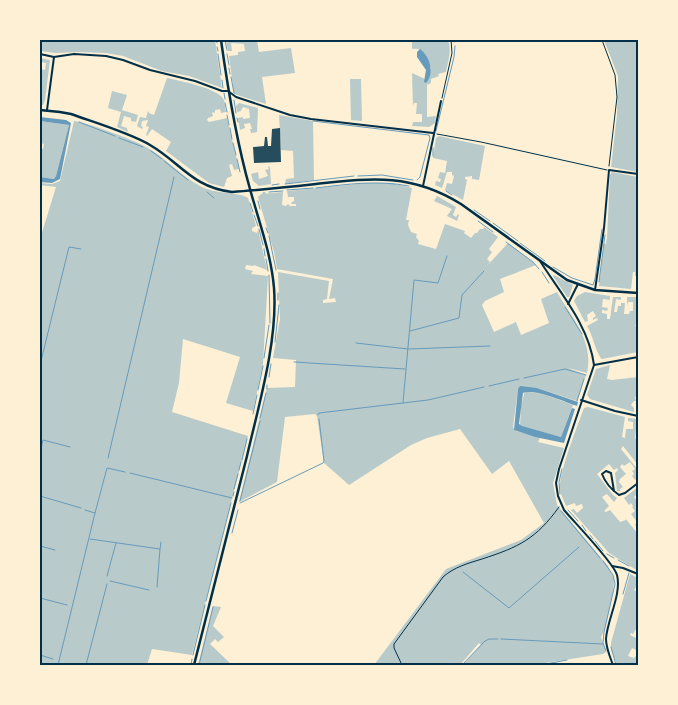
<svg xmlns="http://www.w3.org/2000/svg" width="678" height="705" font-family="'Noto Serif',serif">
<rect width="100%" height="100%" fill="#fdf0d5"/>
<g fill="#b9caca">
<polygon points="40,40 188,40 188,41 215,40 222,88 189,76 162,71 123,56 106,53 80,52 56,53 40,51"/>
<polygon points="226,40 257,40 259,52 291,48 295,73 262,77 266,104 234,94 229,56 238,55 238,52 245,51 244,44 231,43 232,51 228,51"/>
<path d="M412,40H448C452,51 448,61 446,72L438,74L439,76L431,79V83L427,85V117L436,116L435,123L429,127L412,126L413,122H422V114H416L417,103H414L413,106L412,73L425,79V83L431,68C427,58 425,47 412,49Z"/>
<polygon points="604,40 638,40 638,172 611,167 617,115 618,76"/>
<polygon points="40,58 50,60 45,100 43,105 40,105 40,71 41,69 45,70 46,63 40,62"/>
<path d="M167,78C179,81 219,88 224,100C225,103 225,109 226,112L221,113L220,109L215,110V113L212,112L213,116L208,118L207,120L209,122L227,118L239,169L234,170L232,164L229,165L232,176L227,178L224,187L209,183L166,151L171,142L152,129L147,136L146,135L149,127L146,126L148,120L142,121L141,126L143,127L142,129L137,126L140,117L146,118L148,111L149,113L154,115Z"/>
<polygon points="350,79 361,79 362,121 351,120"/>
<polygon points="112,91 127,95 122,110 138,115 136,122 131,121 131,118 124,116 121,126 127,128 128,132 117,127 121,112 108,108"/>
<polygon points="239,103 258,108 257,132 251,133 250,129 252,129 250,123 244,124 245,128 240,130 238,118 243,117 243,119 250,118 249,109 243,107 241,111 237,112 236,106"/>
<polygon points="279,115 313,121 314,180 285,184 286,179 294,178 293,151 281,150"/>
<polygon points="40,121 69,125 56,176 54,179 40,177 40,148 43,149 44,144 40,143"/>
<path d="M74,121C89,123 141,142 153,151C169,162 183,177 200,186C216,195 237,191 248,198L256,226L252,228V231L257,233L258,229L267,270L254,265L253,266L246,265L245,269L253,271L251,274L268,276L263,364L253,411L226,403L240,357L183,339L179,383L172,412L248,436L192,655L152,649L147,665H40V239L56,187L40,185V183L52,184L60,181Z"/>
<polygon points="439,136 485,146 479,180 472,179 472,176 465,177 465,179 467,180 463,200 445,190 447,183 452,184 454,176 452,175 452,172 447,172 442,188 435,185 436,181 440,182 441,179 438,178 440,172 445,173 447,161 433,158 436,138"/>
<polygon points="268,166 270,167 271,184 259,186 253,181 251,174 258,172 259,179 268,176 265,170 269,169"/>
<polygon points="612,172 638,177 638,246 636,248 638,248 638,276 635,276 635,272 633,272 631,289 599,286 604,244 606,244 607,238 610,175"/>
<path d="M367,183H392L412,188L406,220H409L408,225L411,232L417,234L416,237L419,241L418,244L436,249L445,224L465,231L464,233L471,238L475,233H477L480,229H483L484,227L498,237L489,249L492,252L487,259L490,262L486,267L508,243L533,262L536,265L500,279L504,292L485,301L482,305L494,332L516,322L521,335L549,323L541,299L557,292C572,318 594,341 587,373L568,368L586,375L577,401L537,388L518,389L513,427L516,431L540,438L538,442L564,448L553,483L557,505L608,566L614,579L613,593L605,629L601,637L606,652L603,654L532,665H463L481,645L479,643L460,665H374L446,569L521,540L544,523L509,461L492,474L460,429L427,438L411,445L349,485L324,463L317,416L315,414L285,417L277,482L239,502L267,388L295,387L296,360L273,358L280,319L278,272L329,281L327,299L323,300V303L336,302L335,298L329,299L333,279L277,269L274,252L258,197L261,194L283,192L282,205L286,206L288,204L290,206H296V204H291L292,202L294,201V197H288L287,191Z"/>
<polygon points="437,196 456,207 453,215 456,217 458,214 459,215 457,221 447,216 452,209 434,201"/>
<polygon points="554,275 573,285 569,297 567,297 553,276"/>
<path d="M585,292L610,296V300L603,299L602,307L608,308L607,311L602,310V313L607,314V319H610L613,297H621V300L616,299L614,312H617L618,306H621V303H625L624,314H629L630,311H633V302H628L627,306V297H638V325L636,324L635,326H638V352L602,359C596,354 593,335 587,326L598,320L597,318L593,320V318L596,316L593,311L587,315L588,321L585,322L574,301L577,296Z"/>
<polygon points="610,365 607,379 612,380 638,377 638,396 635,397 636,401 634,401 631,405 634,408 634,412 593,400 590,399 587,395 596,369"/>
<polygon points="525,391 546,395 573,405 561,437 520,426 521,406"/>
<path d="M588,407L625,417L622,437L625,438L626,429H633V422L628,421V418L637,419L635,439L637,438L638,432V465L623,446L621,449L638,470V478L635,480L632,476L634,474L632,471L635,469L630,462L624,466L622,464L620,467L626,474L620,479L619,482L623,487L620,489V491H617L615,473L618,470L617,468L614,470L609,464L597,474L613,495L617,498L614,502L607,494L602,497L609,506L604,511L606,512L610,510L620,522L626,520L625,518L637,533L638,532V571L609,553L571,510L574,509L577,513L583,508L582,504L576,506L575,503L566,506C564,500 560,494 560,487C559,473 578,424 584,408Z"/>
<polygon points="638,487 638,493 634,497 638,502 638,529 635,525 637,522 631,514 635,511 632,507 633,506 631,503 629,505 624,498"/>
<polygon points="630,574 638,578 638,587 636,587 634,590 638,593 638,630 636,629 633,634 631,633 630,635 638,639 638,651 632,648 628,656 634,658 638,654 638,663 635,665 617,665 611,649 611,643"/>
<polygon points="213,606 221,607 213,626 224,637 218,642 215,639 210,644 232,665 198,665"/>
</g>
<g fill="#669bbc">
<path d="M420,49C430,56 435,74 426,83L424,82L426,70L417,57V52Z"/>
<polygon points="40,117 66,120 71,123 60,179 52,183 40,182 40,177 54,179 56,176 69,125 40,121"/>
<path d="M520,386L537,388L578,402L577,406C565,402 534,388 523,393L519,424L522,426L561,437L572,408L575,409L564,443L535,437L514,430L518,389Z"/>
</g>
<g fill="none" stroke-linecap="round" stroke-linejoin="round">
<g stroke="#669bbc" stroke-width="1">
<polyline points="216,40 217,43"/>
<polyline points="225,40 227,50"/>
<polyline points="455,42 456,40"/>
<polyline points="217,47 218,51"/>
<polyline points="218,54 221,75"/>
<polyline points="227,54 229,65"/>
<polyline points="229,68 230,74"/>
<polyline points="231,77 234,93"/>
<polyline points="222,80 223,88"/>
<polyline points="224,93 225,99"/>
<polyline points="234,100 236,113"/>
<polyline points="225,103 227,112"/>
<polyline points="227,115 229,125"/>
<polyline points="237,118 238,122"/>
<polyline points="313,121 429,135 430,138 420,177 417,180"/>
<polyline points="79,122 115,136"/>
<polyline points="230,128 232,139"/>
<polyline points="436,131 454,57 455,46"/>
<polyline points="119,138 143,147"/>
<polyline points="233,143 236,155"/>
<polyline points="151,151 162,159"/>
<polyline points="433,156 433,148"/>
<polyline points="237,159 240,172"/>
<polyline points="164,161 188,180"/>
<polyline points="358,176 382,175 413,180"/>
<polyline points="285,184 354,176"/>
<polyline points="272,185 279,184"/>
<path d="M316,188C348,184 378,180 409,186"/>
<polyline points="287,190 313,188"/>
<polyline points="446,191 452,195"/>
<polyline points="207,192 214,198"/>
<polyline points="269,192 283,191"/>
<polyline points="263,193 265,193"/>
<polyline points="258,201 260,209"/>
<polyline points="250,203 253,212"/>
<polyline points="474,210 490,221"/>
<polyline points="254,215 258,226"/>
<polyline points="478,221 493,232"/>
<polyline points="493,223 518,241"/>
<polyline points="266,228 268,233"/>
<polyline points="259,229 263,245"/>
<polyline points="269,236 276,270"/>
<polyline points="506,242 533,262 539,269"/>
<polyline points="520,243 545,261"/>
<polyline points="264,249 265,256"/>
<polyline points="266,259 268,271"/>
<polyline points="553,267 572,278 593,285 595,279 602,229"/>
<polyline points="542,272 549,283"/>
<polyline points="269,275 270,323"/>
<polyline points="599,282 605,235"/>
<polyline points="278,293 278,300"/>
<polyline points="565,307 582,334"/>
<polyline points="410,331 459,318 462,295 484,271"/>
<polyline points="275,342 279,305"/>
<polyline points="356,343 408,349 490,346"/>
<polyline points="264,358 269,325"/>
<polyline points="294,362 405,369"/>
<polyline points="40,365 69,247 81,249"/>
<polyline points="269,377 271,364"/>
<polyline points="524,378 565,369 586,375"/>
<polyline points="489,386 519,379"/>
<polyline points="267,389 267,385"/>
<polyline points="258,390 263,366"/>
<polyline points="577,401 584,379"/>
<polyline points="403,403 414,280 438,283 447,256"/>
<polyline points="253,414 257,395"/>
<polyline points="318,415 319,413 428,400 484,387"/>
<polyline points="260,418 266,393"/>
<polyline points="40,452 43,440 70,447"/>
<polyline points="108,458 174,177"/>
<polyline points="242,460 247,439"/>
<polyline points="239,470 241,462"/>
<polyline points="130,473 232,498"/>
<polyline points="234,489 238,474"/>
<polyline points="560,494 559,482 562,469"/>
<polyline points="40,496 81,508"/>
<polyline points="233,496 234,492"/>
<polyline points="240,501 260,421"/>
<polyline points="240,503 323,463 324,461 319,419"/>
<polyline points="85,510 95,513 107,468 125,472"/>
<polyline points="568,510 578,521"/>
<polyline points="561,511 600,558"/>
<polyline points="582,525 586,531"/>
<polyline points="232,533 238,510"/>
<polyline points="590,535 593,539"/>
<polyline points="90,539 160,549 157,587"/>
<polyline points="595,541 603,551"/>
<polyline points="40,546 55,550"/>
<polyline points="160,549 161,542"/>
<polyline points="607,554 614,558"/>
<polyline points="618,560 629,566"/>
<polyline points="603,561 613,575 615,584 604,632 603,643 606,651"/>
<polyline points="463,572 509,608 579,547"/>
<polyline points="107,576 116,543"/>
<polyline points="110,581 149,590"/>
<polyline points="623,594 629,573"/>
<polyline points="40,598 67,605"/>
<polyline points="206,601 231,503"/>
<polyline points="501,639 603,644"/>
<polyline points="611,647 616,665"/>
<polyline points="40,655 53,659"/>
<polyline points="193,655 205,605"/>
<polyline points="58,665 95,513"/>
<polyline points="68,665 69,665"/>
<polyline points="86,665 107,584"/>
<polyline points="191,665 192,659"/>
<polyline points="199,665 213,607"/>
<polyline points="462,665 485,641 489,639 498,639"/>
<polyline points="540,665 544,664"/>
<polyline points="546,665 546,664 567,660"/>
</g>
</g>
<polygon fill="#264d5e" points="280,128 281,162 254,163 253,147 264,146 265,137 267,137 268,146 271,146 272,129"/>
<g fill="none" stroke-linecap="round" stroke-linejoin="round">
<g stroke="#003049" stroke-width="1">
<polyline points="602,40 615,75 617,97 609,166"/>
<polyline points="442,98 452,53 451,40"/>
<polyline points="437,134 481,142 607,170"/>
<path d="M402,665L394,648V644L443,577C454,567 469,563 482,559C519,547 536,539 559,507"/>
</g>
<g stroke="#003049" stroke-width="2">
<polyline points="40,54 54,57 74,54 106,56 123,60 150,70 195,81 222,91 228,91 236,97 290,115 311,119 433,133"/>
<polyline points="47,110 54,57"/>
<polyline points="423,186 441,101"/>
<path d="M540,261C561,294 589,326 594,365L559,469L556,483L558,496L564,510C575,523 614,563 617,575C622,594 607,620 606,639C606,648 610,657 613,665"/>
<polyline points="595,290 604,228 609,170 638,174"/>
<polyline points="568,304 578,284"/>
<polyline points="594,365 638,357"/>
<polyline points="581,400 615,411 638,416"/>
<path d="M614,491L611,473L606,471L602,474C605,482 612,490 619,495L625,493L638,483"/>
<polyline points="612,566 623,568 638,574"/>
</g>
<g stroke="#003049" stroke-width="2.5">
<path d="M40,110L60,112L71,114C93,122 130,133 150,145C181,163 192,187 232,192C260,190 288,187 316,184C372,178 411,173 461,204L567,280L595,290L638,293"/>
<path d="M194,665C212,595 230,525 247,456C259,404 278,340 274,288C271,253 259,222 250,189C236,140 228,90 221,40"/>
</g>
</g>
<rect width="678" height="705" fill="none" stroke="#fdf0d5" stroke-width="82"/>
<rect x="41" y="41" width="596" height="623" fill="none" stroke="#003049" stroke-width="2"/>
</svg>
